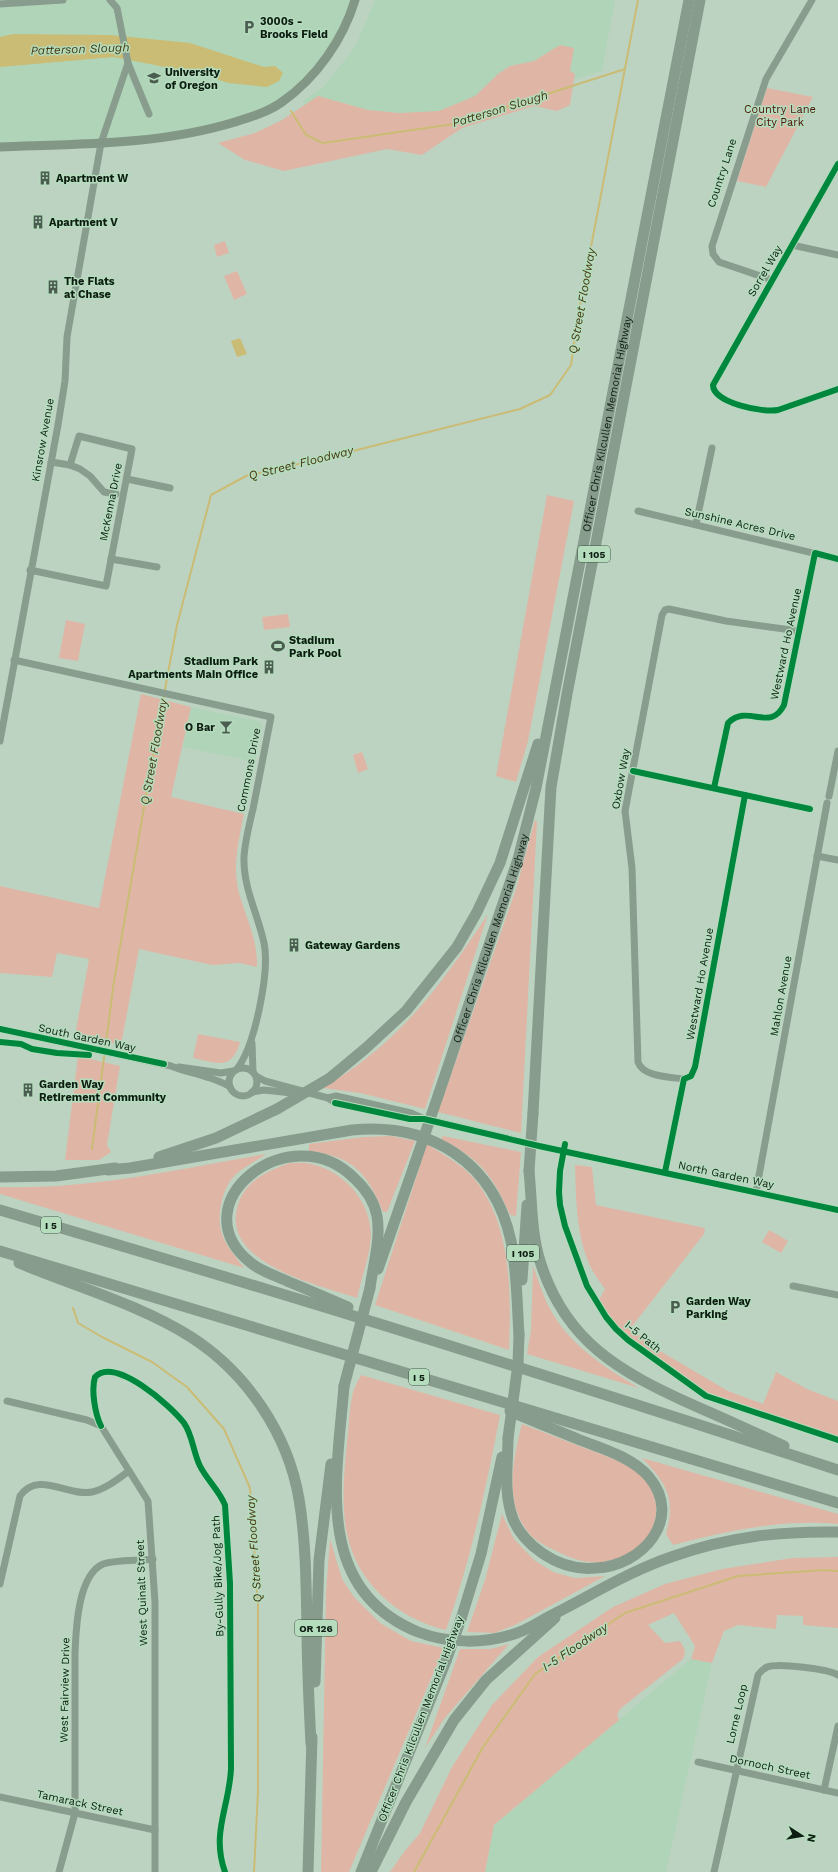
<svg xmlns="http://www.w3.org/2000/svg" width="838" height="1872" font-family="'Work Sans',sans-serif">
<rect width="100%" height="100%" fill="#bdd3c2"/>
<g fill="#b0d4b8">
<polygon points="0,0 355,0 336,43 281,103 209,130 0,150"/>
<polygon points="375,0 615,0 602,71 417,127 302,102 324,86 355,47"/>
<polygon points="191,707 259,721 262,725 255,762 183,747"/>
<polygon points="691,1659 712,1663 666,1872 485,1872 494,1825"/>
</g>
<g fill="#dfb6a5">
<polygon points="560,45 574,48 570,71 575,74 570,105 557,111 534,106 462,128 422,155 387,149 284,171 245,160 218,143 255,133 282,120 318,96 368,110 399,113 439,111 475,96 498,74 510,66 534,61"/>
<polygon points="767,88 813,97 766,187 737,181"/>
<polygon points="225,241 229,253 217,257 214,245"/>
<polygon points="237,271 247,294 234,300 224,276"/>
<polygon points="547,495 574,501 528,741 516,782 496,776"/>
<polygon points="288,614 290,627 264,630 262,617"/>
<polygon points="66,620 85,624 78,661 59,658"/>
<path d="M141,694L191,707L171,797L244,814C239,840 232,866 239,893C246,918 258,940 257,967L240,963L212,965L139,949L121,1045L75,1035L89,959L57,953L52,977L0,973V886L99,908Z"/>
<polygon points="362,752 368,769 358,773 353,755"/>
<polygon points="535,820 537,822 521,1133 438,1112 516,889"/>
<path d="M488,914L425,1109L360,1093L323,1088C399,1043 440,987 488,914Z"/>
<path d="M198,1034L240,1042C232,1071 217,1063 193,1058Z"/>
<polygon points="78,1056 120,1066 107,1145 111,1152 99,1160 65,1160"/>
<path d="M391,1136L415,1141L387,1212H383C367,1173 353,1156 309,1151V1144L363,1137Z"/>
<path d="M443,1136L521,1152L516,1216L510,1215C492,1174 481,1160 441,1139Z"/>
<path d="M427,1144C445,1156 467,1167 479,1185C512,1231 511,1296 509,1350L375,1305Z"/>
<path d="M266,1154C256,1161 244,1167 235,1175C222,1188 216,1217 222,1234C226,1247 236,1257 244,1268L0,1194V1187C89,1190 179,1169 266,1154Z"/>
<path d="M290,1163C297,1163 305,1162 311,1164C344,1171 371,1201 371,1236C370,1256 361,1279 357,1298C318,1285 219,1263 238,1205C245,1181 267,1171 290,1163Z"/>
<path d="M575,1165L592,1167L596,1205L705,1228L704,1234L630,1329L660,1351L728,1391L763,1404L776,1372L807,1389L838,1401V1438L710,1396L628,1337L609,1317L598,1302L605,1289C600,1282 595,1276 591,1268C576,1237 576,1199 575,1165Z"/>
<polygon points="769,1230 788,1241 781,1253 762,1242"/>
<path d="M533,1266C537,1277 541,1289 546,1301C564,1341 602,1366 639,1388L527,1354L531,1330Z"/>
<path d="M361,1375L500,1415C486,1489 471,1559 446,1630C398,1619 357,1583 347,1534C341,1504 344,1473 347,1443C349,1427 349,1408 353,1392C355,1386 358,1381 361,1375Z"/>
<path d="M522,1424C544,1432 565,1441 587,1449C606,1456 626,1462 641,1476C676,1511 646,1557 602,1562C586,1564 570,1558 556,1551C546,1546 535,1541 528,1532C504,1502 513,1458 522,1424Z"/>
<path d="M642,1458L838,1514V1524C781,1519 728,1531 673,1545L666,1534C676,1498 667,1484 642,1458Z"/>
<polygon points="502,1514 514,1539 534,1560 553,1572 575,1578 605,1576 517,1624 495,1633 467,1632 485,1580"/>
<polygon points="330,1539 342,1579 354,1597 380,1623 411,1641 444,1648 349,1872 321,1872 326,1592"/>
<path d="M838,1557V1628L803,1625V1616L777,1615L776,1629L738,1625L724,1631L712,1663L691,1659L695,1646L674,1613L648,1625L665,1643L680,1641C684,1648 687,1651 683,1659L620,1709L617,1715L619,1720L494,1825L485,1872H390L404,1852L420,1833L452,1767L492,1705L538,1657L613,1607L665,1584L722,1569L792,1558Z"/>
<polygon points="509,1644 444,1719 425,1748 460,1649 491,1649"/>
</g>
<g fill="#cabc74">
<polygon points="13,34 110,35 190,43 264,67 275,66 283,73 279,81 267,87 228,83 205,75 114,57 0,67 0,37"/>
<polygon points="240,338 247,354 237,357 231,341"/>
</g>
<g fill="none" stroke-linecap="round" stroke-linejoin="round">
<g stroke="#cabc74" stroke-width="2">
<polyline points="291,111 306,135 323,143 454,124 625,69"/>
<polyline points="92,1149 114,981 159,721 177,625 211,495 246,476 333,456 520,409 550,395 571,365 579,310 638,0"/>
<polyline points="73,1308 78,1323 102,1337 152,1362 187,1387 224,1429 250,1488 258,1606 258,1791 254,1872"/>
<polyline points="414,1872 483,1747 535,1674 625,1613 738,1576 824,1570 838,1571"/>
</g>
<g stroke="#899d8e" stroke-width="7">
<polyline points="110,0 117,8 128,63 149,114"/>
<polyline points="0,4 63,0"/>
<path d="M838,164L713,385C713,403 763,413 778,410L838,389"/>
<polyline points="792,245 838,255"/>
<polyline points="772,280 719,262 713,254 712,246 766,79 812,0"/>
<polyline points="70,465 80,469 90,476 104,492 116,494"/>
<polyline points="127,479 170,488"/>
<polyline points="638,511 838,559"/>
<polyline points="696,524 712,448"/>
<polyline points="111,559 157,567"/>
<polyline points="30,570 106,586 132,449 79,436 70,465 51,462"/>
<path d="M14,660L271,717C265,748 259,778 253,809C249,825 245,841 244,857C243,888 258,914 264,943C270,971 255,1046 237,1069"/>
<polyline points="0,741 58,425 65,381 67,337 101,143 128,63"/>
<polyline points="633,771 810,809"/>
<path d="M714,788L728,723C748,703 770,733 784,705L815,553"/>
<polyline points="829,796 838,751"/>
<polyline points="817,856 838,860"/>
<path d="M0,1029L171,1066C188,1073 216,1077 230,1087"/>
<polyline points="252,1043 253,1072"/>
<polyline points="179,1067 221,1073 233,1071"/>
<circle cx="243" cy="1082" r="14"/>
<polyline points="256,1076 265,1081 328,1098 335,1103 410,1119 424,1119"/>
<path d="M684,1079C670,1077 643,1077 638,1062L632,868L625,811L662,615L665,610L669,609L726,621L799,631"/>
<polyline points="252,1092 264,1090 301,1094"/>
<polyline points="328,1098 336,1096 411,1113 422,1118"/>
<polyline points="434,1121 523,1142"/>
<polyline points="539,1146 838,1210"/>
<polyline points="665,1172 684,1079 691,1076 695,1067 745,795"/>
<polyline points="756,1192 827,803"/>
<polyline points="793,1286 838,1295"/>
<polyline points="7,1401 87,1420 101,1426 148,1501 155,1602 155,1872"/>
<path d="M0,1584L20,1496C39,1470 67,1497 92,1492C106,1489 118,1479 129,1471"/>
<polyline points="698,1762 838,1793"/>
<polyline points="824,1790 838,1726"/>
<polyline points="0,1797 155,1830"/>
<path d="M59,1872L75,1813V1652C76,1628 78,1575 103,1564C117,1559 138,1561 153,1559"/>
<path d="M714,1872L758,1675C760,1672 763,1669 767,1667C778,1663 829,1669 838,1675"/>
</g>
<path stroke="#829786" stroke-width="9" d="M0,147C78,144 160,145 235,122C251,117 268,112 282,102C316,78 343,40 355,0"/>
<g stroke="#879c8d" stroke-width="11">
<polyline points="330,1078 366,1048 406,1011 457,947 477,912 500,863 538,744"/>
<path id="s1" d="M439,1093L518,859L536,788L689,0"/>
<polyline points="533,1113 551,787 567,694 700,0"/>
<polyline points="159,1157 216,1138 277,1109"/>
<path d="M108,1170L130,1168L352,1130C430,1122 494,1162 511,1241C517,1272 517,1304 519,1335"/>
<path d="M529,1171C532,1200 531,1232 540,1261C565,1342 620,1372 693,1405C723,1418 754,1432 784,1446"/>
<polyline points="0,1177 56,1176 115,1168"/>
<path d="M0,1210C281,1292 560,1379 838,1470"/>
<polyline points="0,1251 838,1503"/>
<path d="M19,1263C74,1286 141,1305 191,1337C247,1373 288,1434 299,1499C306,1541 306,1584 307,1626C307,1666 309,1705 311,1744"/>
<polyline points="378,1269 415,1163"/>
<polyline points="522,1280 527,1205"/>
<path d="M348,1307C329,1299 309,1290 289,1282C277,1276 262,1272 251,1263C177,1204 290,1114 354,1178C365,1188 374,1201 377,1216C381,1240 373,1265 370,1288"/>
<path d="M344,1386C337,1476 312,1589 418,1632C449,1644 486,1644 517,1633C531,1628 543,1619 556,1613C595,1593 632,1570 674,1556C728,1537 780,1531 838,1532"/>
<path d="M508,1438C508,1465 503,1492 513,1519C518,1532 530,1545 542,1553C558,1564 576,1570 596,1568C642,1566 684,1519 649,1477C632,1457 603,1449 580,1440C556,1430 533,1421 510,1411"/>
<polyline points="461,1619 481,1554 502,1457"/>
<polyline points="315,1682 319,1560 331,1464"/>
<polyline points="308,1872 312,1737"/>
<polyline points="361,1872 446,1661"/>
<polyline points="371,1872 406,1802 454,1720 486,1680 555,1618"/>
</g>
<g stroke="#879c8d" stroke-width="11">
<polyline points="277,1109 330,1078"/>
<polyline points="415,1163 439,1093"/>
<polyline points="529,1171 533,1113"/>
<polyline points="344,1386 370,1288"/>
<polyline points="508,1438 518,1364 519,1335"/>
<polyline points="446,1661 461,1619"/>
</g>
<g stroke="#b4dcbd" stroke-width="8">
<g id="cycleway">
<path d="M838,164L713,385C713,403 763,413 778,410L838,389"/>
<polyline points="633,771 810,809"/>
<path d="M714,788L728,723C748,703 770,733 784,705L815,553L838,559"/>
<polyline points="0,1029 164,1064"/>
<polyline points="0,1042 21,1044 32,1049 57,1053 89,1055"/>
<polyline points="335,1103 410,1119 424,1119 539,1146 838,1210"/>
<polyline points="565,1144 560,1171 559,1192 560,1205 565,1226 587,1286 606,1317 616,1329 628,1340 706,1396 838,1440"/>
<polyline points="665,1172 684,1079 691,1076 695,1067 745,795"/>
<path d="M101,1426C95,1414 91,1390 95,1377C115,1356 171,1406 184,1423C193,1436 193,1452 200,1466C207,1480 219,1490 225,1505L230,1583L231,1769C229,1808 211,1833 225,1872"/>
</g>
</g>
<use href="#cycleway" stroke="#00873e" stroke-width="6"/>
</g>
<defs>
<g id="parking-bare" transform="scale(1.08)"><path d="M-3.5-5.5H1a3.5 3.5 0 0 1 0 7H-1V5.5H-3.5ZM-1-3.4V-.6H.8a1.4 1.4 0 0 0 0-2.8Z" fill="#4b5d50" stroke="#b4dcbd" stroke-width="2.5" paint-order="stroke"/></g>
<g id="university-bare" transform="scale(1.08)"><path d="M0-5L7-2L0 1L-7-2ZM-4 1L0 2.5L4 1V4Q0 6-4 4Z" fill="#4b5d50" stroke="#b4dcbd" stroke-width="2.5" paint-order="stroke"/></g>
<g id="building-bare" transform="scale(1.08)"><path d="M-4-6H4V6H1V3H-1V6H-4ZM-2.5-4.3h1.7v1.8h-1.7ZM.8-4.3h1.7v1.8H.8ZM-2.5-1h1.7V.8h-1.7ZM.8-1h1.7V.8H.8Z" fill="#4b5d50" stroke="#b4dcbd" stroke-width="2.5" paint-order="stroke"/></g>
<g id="stadium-bare" transform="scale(1.08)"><path d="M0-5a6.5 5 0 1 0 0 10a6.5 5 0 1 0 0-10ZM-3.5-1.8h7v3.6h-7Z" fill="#4b5d50" stroke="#b4dcbd" stroke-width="2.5" paint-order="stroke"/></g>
<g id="bar-bare" transform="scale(1.08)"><path d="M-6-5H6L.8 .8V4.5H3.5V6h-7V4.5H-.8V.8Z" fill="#4b5d50" stroke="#b4dcbd" stroke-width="2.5" paint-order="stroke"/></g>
</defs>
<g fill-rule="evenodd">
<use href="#parking-bare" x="249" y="27"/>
<use href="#university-bare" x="154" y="78"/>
<use href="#building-bare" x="45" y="178"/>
<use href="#building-bare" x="38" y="222"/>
<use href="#building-bare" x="53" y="287"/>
<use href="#stadium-bare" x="278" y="646"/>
<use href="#building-bare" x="269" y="667"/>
<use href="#bar-bare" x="226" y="727"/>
<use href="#building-bare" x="294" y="945"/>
<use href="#building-bare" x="28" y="1090"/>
<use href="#parking-bare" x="675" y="1307"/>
</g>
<g text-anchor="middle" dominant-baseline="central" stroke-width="3" stroke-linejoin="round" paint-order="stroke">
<g fill="#b4dcbd" stroke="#405645" stroke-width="1">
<rect x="578" y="546" width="32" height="16" rx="3"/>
<rect x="41" y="1217" width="20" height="16" rx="3"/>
<rect x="507" y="1245" width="32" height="16" rx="3"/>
<rect x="409" y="1369" width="20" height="16" rx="3"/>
<rect x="295" y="1620" width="42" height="16" rx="3"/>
</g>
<g font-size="10" font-weight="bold" fill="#0e1d12">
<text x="594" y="554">I 105</text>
<text x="51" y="1225">I 5</text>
<text x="523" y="1253">I 105</text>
<text x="419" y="1377">I 5</text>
<text x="316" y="1628">OR 126</text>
</g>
<g font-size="11" font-weight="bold" fill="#0e1d12" stroke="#b4dcbd" text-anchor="start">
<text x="260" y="21">3000s -<tspan x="260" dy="13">Brooks Field</tspan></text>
<text x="165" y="72">University<tspan x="165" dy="13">of Oregon</tspan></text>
<text x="56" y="178">Apartment W</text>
<text x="49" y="222">Apartment V</text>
<text x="64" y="281">The Flats<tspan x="64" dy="13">at Chase</tspan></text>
<text x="289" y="640">Stadium<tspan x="289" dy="13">Park Pool</tspan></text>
<text x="258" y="661" text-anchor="end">Stadium Park<tspan x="258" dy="13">Apartments Main Office</tspan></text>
<text x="215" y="727" text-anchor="end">O Bar</text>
<text x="305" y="945">Gateway Gardens</text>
<text x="39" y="1084">Garden Way<tspan x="39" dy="13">Retirement Community</tspan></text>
<text x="686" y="1301">Garden Way<tspan x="686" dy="13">Parking</tspan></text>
</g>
<g font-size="11" fill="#4d1209" stroke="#b4dcbd">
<text x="780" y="109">Country Lane<tspan x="780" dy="13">City Park</tspan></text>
</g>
<g font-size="11" fill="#0e1d12" stroke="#b4dcbd">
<text transform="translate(722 173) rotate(-72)">Country Lane</text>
<text transform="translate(765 271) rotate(-60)">Sorrel Way</text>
<text stroke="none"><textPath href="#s1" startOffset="691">Officer Chris Kilcullen Memorial Highway</textPath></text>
<text transform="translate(43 440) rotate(-80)">Kinsrow Avenue</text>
<text transform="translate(111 502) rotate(-79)">McKenna Drive</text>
<text transform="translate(740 524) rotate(13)">Sunshine Acres Drive</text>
<text transform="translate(786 644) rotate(-78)">Westward Ho Avenue</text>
<text transform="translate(249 770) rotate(-79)">Commons Drive</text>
<text transform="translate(621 779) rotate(-80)">Oxbow Way</text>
<text stroke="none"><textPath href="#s1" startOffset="163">Officer Chris Kilcullen Memorial Highway</textPath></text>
<text transform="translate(700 984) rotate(-80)">Westward Ho Avenue</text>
<text transform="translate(781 996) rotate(-80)">Mahlon Avenue</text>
<text transform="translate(87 1038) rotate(12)">South Garden Way</text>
<text transform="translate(726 1175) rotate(12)">North Garden Way</text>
<text transform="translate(643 1337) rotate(39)">I-5 Path</text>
<text transform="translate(218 1576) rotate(-92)">By-Gully Bike/Jog Path</text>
<text transform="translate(142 1593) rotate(-92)">West Quinalt Street</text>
<text transform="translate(65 1690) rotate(-89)">West Fairview Drive</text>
<text transform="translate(737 1714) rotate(-77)">Lorne Loop</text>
<text transform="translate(421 1719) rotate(-69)">Officer Chris Kilcullen Memorial Highway</text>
<text transform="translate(770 1767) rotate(12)">Dornoch Street</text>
<text transform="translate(80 1803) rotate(12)">Tamarack Street</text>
</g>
<g font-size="12" font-style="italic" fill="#463910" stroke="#b4dcbd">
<text transform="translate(80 49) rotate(-2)">Patterson Slough</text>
<text transform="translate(500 109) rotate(-17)">Patterson Slough</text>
<text transform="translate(582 301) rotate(-80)">Q Street Floodway</text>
<text transform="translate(301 463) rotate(-14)">Q Street Floodway</text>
<text transform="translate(154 752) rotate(-80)">Q Street Floodway</text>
<text transform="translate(254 1549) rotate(-94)">Q Street Floodway</text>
<text transform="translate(575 1647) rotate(-34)">I-5 Floodway</text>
</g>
</g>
<g transform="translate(802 1836) rotate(102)" stroke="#b4dcbd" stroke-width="3" paint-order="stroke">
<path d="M0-3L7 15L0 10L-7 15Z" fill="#0e1d12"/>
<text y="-6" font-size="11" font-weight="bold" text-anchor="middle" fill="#0e1d12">N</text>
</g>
</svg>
